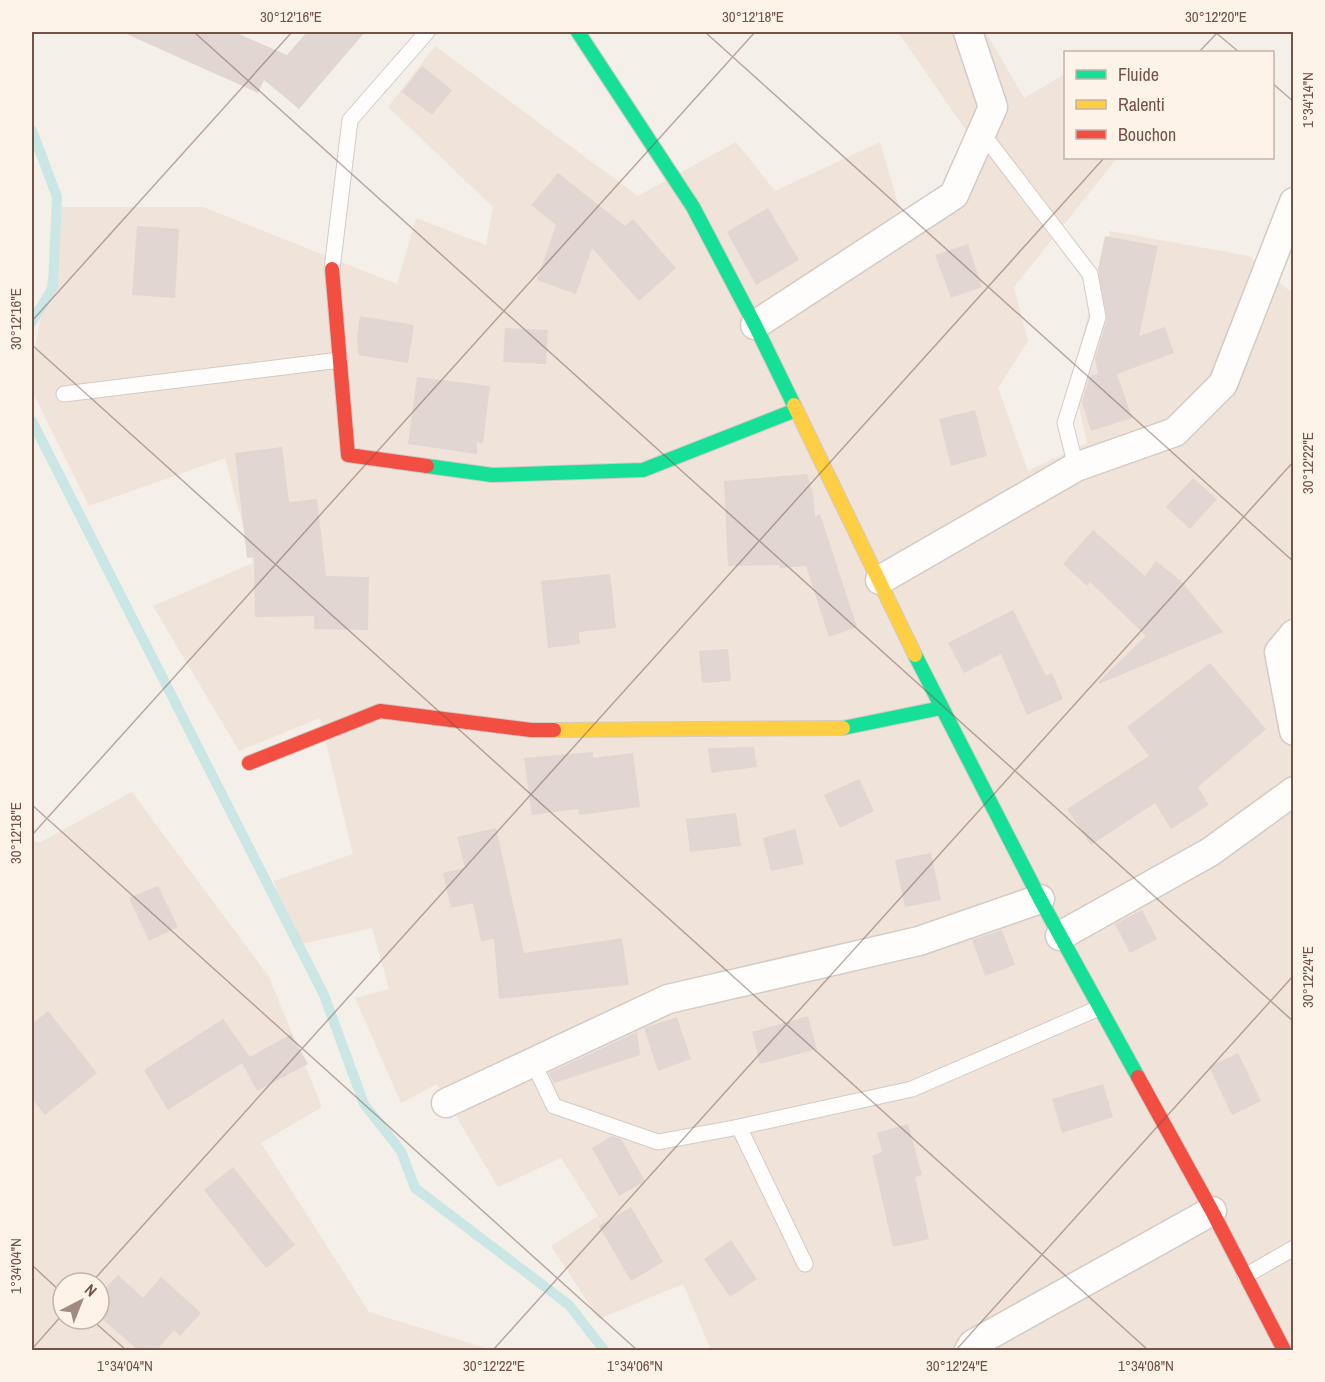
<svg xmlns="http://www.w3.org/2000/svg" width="1325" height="1382" font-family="'Archivo Narrow',sans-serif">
<rect width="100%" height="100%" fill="#f5efe9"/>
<g fill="#f0e3d9" fill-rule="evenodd">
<polygon points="898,32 986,32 1024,98 1065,74 1066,158 1117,158 1014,287 1028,341 998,388 1028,471 1087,443 1072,375 1110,231 1249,256 1293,294 1293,1350 711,1350 683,1284 599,1319 551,1246 598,1216 561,1158 498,1187 437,1084 401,1103 355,998 389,989 372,928 293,946 274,881 353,854 320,718 239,751 153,606 253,563 225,458 89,506 32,391 32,366 61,207 203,207 397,284 416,218 486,245 493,207 388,107 435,46 638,196 736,142 775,191 880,142 904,224 981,152"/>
<path d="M132,792L269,977L322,1107L261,1143L369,1312L492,1350H32V840L39,843ZM63,1283H99V1319H63Z"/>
</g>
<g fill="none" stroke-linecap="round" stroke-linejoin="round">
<g stroke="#cae7e5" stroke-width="10">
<polyline points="32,130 57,197 53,287 32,322"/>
<polyline points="32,421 324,995 364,1104 401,1151 415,1188 569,1305 604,1350"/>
</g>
</g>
<g fill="#e1d6d1">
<polygon points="122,32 234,32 287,55 307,32 365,32 299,109 264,80 258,93"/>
<polygon points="422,66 452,90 432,115 402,92"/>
<polygon points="558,173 625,226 633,219 676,268 639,301 592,248 576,294 537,280 556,225 531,205"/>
<polygon points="768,208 799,260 756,285 727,232"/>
<polygon points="137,226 179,229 175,298 132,295"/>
<polygon points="1105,236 1158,246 1139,336 1165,327 1174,353 1117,374 1132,418 1091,431 1082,402 1090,376 1098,374 1095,359 1107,319 1098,269"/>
<polygon points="968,244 982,287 951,298 935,255"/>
<polygon points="360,316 414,325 408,363 358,355 357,336"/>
<polygon points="505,328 548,330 546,364 503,362"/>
<polygon points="417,377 490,386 483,443 477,442 477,454 408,444"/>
<polygon points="975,410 987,456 951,466 939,419"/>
<polygon points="282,447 289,502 317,499 326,576 369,577 368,630 314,629 314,616 255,617 254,557 247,558 235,453"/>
<polygon points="807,474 813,493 815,517 820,514 857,627 829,637 806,566 780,568 779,565 728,566 724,481"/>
<polygon points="1193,478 1217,499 1190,529 1166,507"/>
<polygon points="1093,530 1145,576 1156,561 1182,582 1223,632 1099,684 1098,682 1146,636 1090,582 1087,586 1063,564"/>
<polygon points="610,574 616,628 579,632 580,644 548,648 541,581"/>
<polygon points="1013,610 1046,676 1052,673 1063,699 1027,715 1001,654 964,673 948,643"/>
<polygon points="728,649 731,681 702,683 699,651"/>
<polygon points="1210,663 1266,729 1198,787 1209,805 1171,829 1155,803 1091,845 1067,809 1149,756 1127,727"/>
<polygon points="754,747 757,767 711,773 708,748"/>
<polygon points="593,752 593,758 633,753 640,807 579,815 578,809 532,815 524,758"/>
<polygon points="859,779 874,811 840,828 824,795"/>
<polygon points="736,813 741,846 690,852 686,819"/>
<polygon points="496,828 524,953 622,938 629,985 499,999 494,939 481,941 473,903 451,908 443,873 465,868 457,837"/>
<polygon points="795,829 804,864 771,871 763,838"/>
<polygon points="931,853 941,900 905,907 895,860"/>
<polygon points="158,886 178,927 149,941 129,898"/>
<polygon points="1142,910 1157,939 1130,953 1115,924"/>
<polygon points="1002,930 1015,965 985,976 972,940"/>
<polygon points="48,1011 97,1073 45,1115 32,1099 32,1024"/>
<polygon points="808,1016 817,1049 760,1064 752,1032"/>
<polygon points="677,1017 691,1059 658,1071 644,1028"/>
<polygon points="223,1019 250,1057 291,1034 308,1064 257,1091 242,1063 168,1110 144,1070"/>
<polygon points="637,1032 640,1055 554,1083 549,1073"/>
<polygon points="1238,1053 1261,1101 1232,1115 1209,1067"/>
<polygon points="1103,1084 1113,1117 1062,1133 1052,1099"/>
<polygon points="908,1124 922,1175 915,1177 929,1239 893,1247 872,1156 882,1152 877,1133"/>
<polygon points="612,1136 621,1139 645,1181 619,1196 592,1148"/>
<polygon points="233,1167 295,1245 266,1268 204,1190"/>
<polygon points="631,1207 663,1262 631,1281 599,1226"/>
<polygon points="731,1240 757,1279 730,1297 704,1259"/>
<polygon points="118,1275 143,1298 161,1277 201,1313 180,1336 174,1330 157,1350 138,1350 99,1316 99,1295"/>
</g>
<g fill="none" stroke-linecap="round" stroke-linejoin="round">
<g stroke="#d4cac6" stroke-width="17">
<g id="lane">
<polyline points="982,133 1090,274 1098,317 1065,423 1076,467"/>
<polyline points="332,269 350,120 427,32"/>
<polyline points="64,394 340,360"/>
<polyline points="533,1062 554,1106 658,1142 739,1127 912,1089 1099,1008"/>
<polyline points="739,1127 805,1264"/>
<polyline points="1245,1276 1294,1248"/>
</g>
</g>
<g stroke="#d4cac6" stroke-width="31">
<g id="street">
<polyline points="755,325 954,195 993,107 968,32"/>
<polyline points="880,580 1076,467 1175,432 1223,384 1294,202"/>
<polyline points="1294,634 1279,652 1294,731"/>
<polyline points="1060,936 1210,852 1294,791"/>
<polyline points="446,1103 668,999 919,941 1040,899"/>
<polyline points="969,1350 973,1344 1212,1211"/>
</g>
</g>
<g stroke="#d4cac6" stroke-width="16">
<g id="fast">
<polyline points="578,32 693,207 755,325 794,405"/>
<polyline points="427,466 492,475 643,470 796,410"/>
<polyline points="915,655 1040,899 1138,1077"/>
<polyline points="843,728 941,708"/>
</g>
</g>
<g stroke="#d4cac6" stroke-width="16">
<g id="slow">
<polyline points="794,405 915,655"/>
<polyline points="554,730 843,728"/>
</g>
</g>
<g stroke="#d4cac6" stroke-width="16">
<g id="jam">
<polyline points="332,269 348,455 427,466"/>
<polyline points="249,763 380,711 531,730 554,730"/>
<polyline points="1138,1077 1212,1211 1284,1350"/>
</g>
</g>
<use href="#lane" stroke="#fefdfc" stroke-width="15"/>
<use href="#street" stroke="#fefdfc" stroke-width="28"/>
<use href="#fast" stroke="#16e098" stroke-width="14"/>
<use href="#slow" stroke="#ffcf43" stroke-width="14"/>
<use href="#jam" stroke="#f24e42" stroke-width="14"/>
</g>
<path fill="none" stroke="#72534a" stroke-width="1.5" stroke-opacity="0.45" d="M194,32L1294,1022M705,32L1294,562M1215,32L1239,52M1199,52L1218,32M1272,83L1294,102M32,321L292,32M32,345L1148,1350M32,805L637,1350M32,835L755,32M32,1265L63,1294M91,1283L1104,158M91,1319L126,1350M32,1349L63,1314M493,1350L1294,461M956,1350L1294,975"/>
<rect width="1325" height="1382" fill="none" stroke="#fef3e9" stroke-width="66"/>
<rect x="1064" y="51" width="210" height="108" fill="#fef3e9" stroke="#c6b3a9" stroke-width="1.5"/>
<rect x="1076" y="70" width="30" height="9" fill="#16e098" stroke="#c6b3a9" stroke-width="1.5"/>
<text x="1118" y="81" font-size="18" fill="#72534a">Fluide</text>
<rect x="1076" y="100" width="30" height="9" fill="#ffcf43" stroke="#c6b3a9" stroke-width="1.5"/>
<text x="1118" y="111" font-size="18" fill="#72534a">Ralenti</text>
<rect x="1076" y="130" width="30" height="9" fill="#f24e42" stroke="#c6b3a9" stroke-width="1.5"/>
<text x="1118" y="141" font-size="18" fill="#72534a">Bouchon</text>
<g transform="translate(81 1301) rotate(42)"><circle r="28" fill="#fef3e9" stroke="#c6b3a9" stroke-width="1.5"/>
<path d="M0-4.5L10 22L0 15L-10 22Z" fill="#a08a82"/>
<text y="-9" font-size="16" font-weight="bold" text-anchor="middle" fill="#72534a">N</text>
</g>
<rect x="33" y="33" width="1259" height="1316" fill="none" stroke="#72534a" stroke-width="2"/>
<g font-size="15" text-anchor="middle" fill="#72534a">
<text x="291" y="22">30°12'16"E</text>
<text x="753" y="22">30°12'18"E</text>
<text x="1216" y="22">30°12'20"E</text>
<text transform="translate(1308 100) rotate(-90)" y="5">1°34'14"N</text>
<text transform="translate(16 319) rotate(-90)" y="5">30°12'16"E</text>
<text transform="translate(1308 463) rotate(-90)" y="5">30°12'22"E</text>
<text transform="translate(16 833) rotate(-90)" y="5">30°12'18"E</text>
<text transform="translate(1308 977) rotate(-90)" y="5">30°12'24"E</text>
<text transform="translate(16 1266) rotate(-90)" y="5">1°34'04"N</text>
<text x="125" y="1371">1°34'04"N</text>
<text x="494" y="1371">30°12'22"E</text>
<text x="635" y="1371">1°34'06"N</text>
<text x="957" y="1371">30°12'24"E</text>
<text x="1146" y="1371">1°34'08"N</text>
</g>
</svg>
